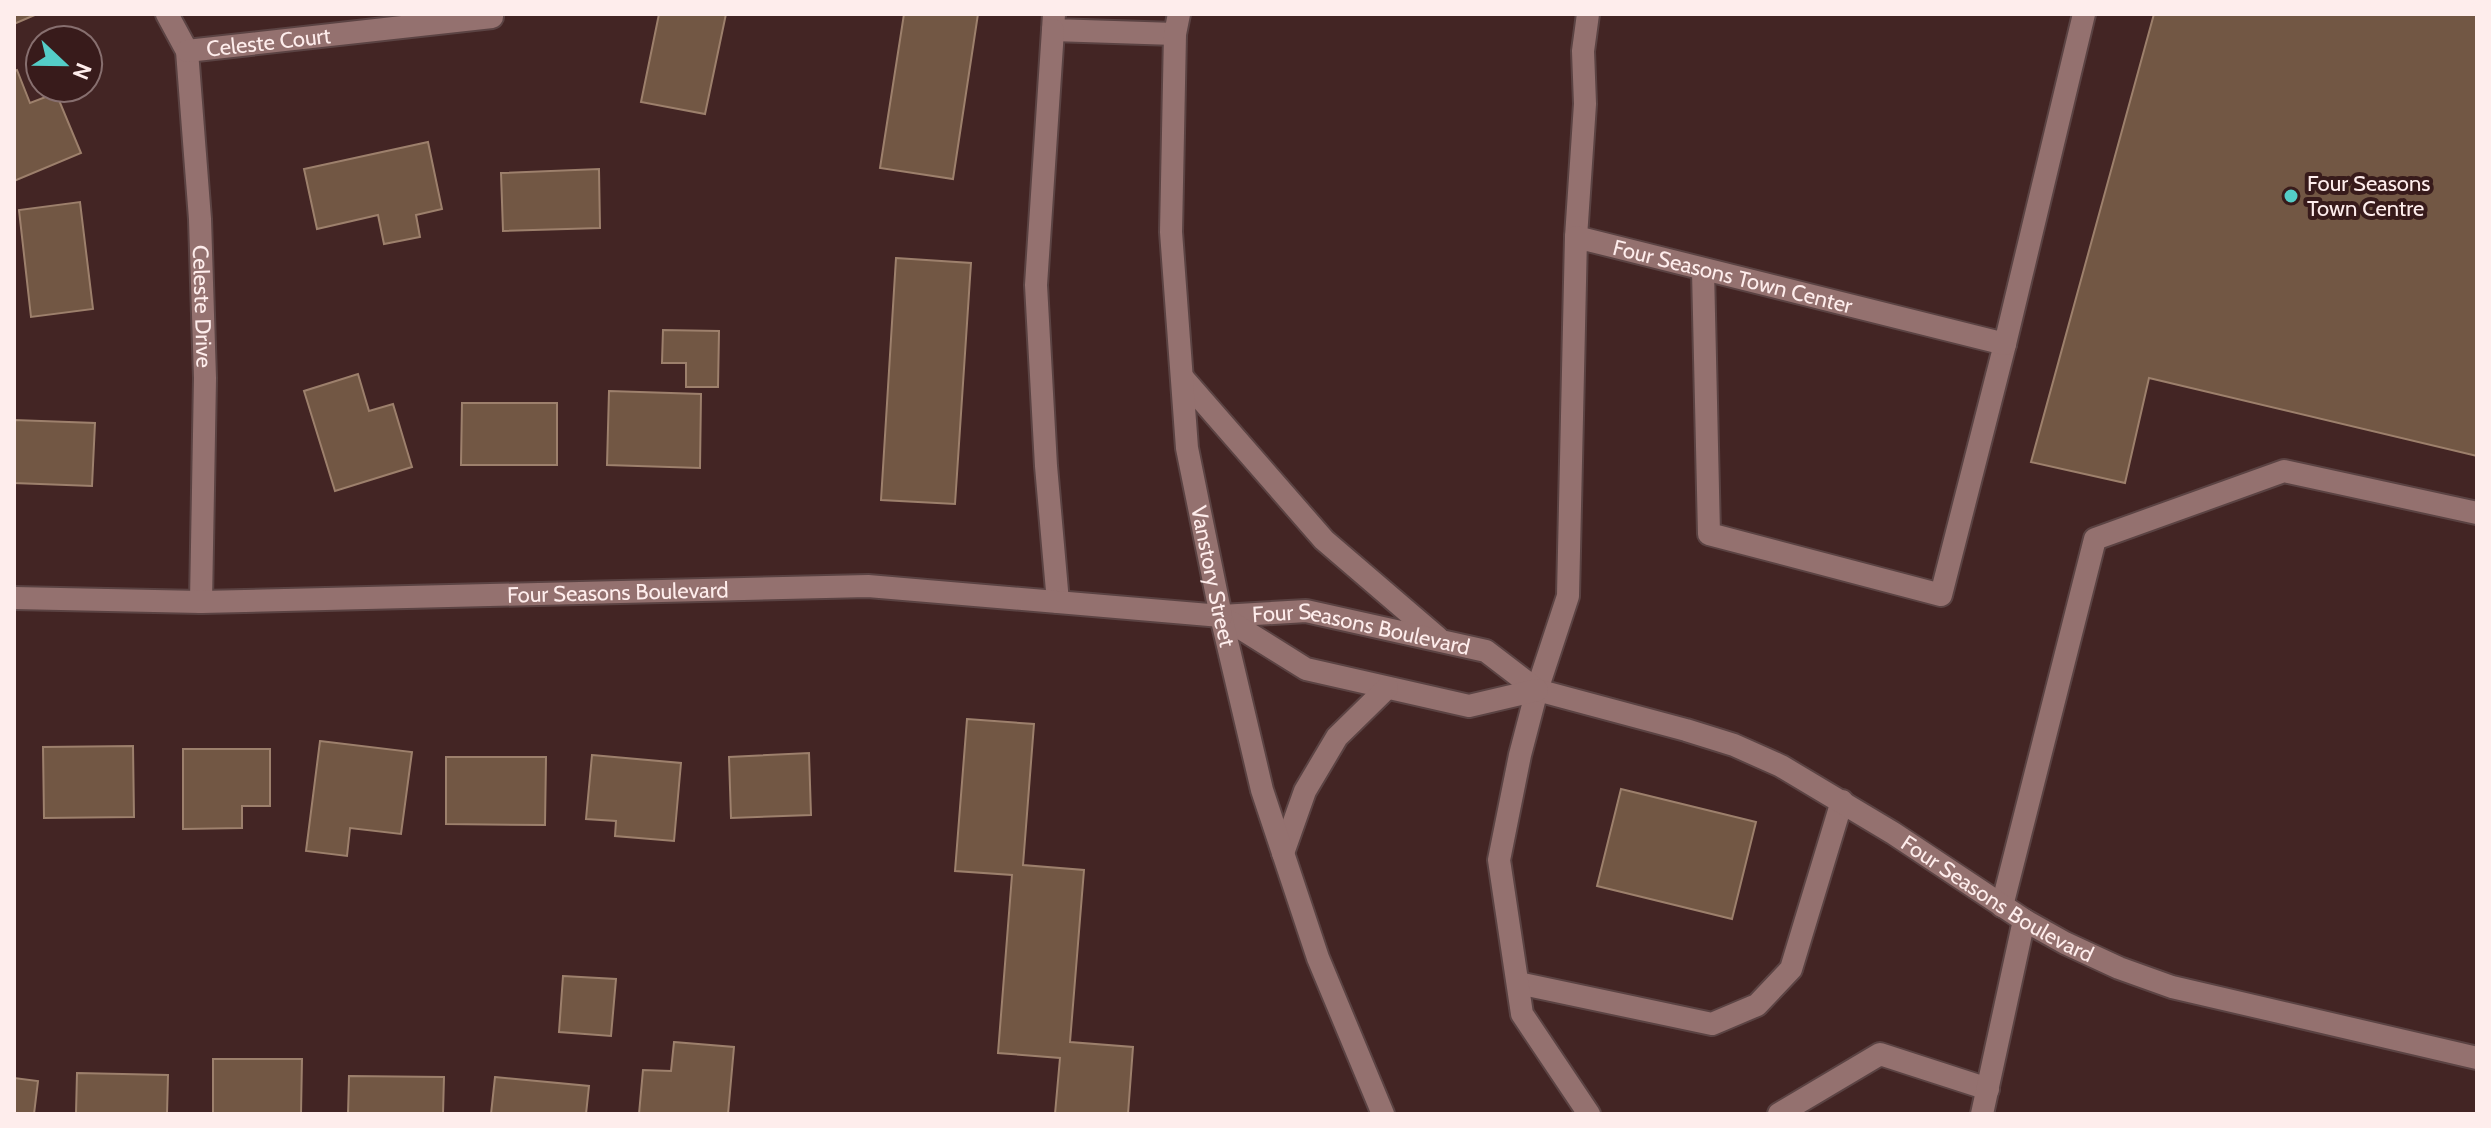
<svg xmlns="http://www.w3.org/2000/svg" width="2491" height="1128" font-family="Cabin,sans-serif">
<rect width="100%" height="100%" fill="#432524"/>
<g fill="#725744" stroke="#9d806c" stroke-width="2">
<polygon points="14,14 37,14 14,24"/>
<polygon points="659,14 726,14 705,114 641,102"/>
<polygon points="904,14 978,14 953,179 880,168"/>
<polygon points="2154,14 2477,14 2477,456 2149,378 2125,483 2031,462"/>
<polygon points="17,70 30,103 56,93 81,153 14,181 14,71"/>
<polygon points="428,142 442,209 416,215 420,237 384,244 378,215 317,229 304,169"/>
<polygon points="599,169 600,228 503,231 501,173"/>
<polygon points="80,202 93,309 31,317 19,210"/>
<polygon points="896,258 971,263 955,504 881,500"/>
<polygon points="663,330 719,331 718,387 686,387 686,363 662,363"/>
<polygon points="358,374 369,411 393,404 412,467 335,491 304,391"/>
<polygon points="609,391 701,394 700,468 607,465"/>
<polygon points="462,403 557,403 557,465 461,465"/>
<polygon points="14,420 95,423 92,486 14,483"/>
<polygon points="967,719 1034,724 1023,865 1084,870 1070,1042 1133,1047 1128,1114 1055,1114 1060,1058 998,1053 1012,875 955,871"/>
<polygon points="320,741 412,752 401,834 350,828 347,856 306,851"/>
<polygon points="133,746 134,817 44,818 43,747"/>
<polygon points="183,749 270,749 270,806 242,806 242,828 183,829"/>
<polygon points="809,753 811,815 731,818 729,757"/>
<polygon points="592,755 681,763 674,841 615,836 616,821 586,819"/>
<polygon points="446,757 546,757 545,825 446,824"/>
<polygon points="1621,789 1756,822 1732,919 1597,886"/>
<polygon points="563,976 616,979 611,1036 559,1032"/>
<polygon points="674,1042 734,1047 728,1114 639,1114 643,1070 671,1071"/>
<polygon points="213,1059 302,1059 301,1114 213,1114"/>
<polygon points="77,1073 168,1075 167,1114 76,1114"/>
<polygon points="349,1076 444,1077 443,1114 348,1114"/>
<polygon points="495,1077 589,1086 586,1114 491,1114"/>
<polygon points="14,1078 38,1081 34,1114 14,1114"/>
</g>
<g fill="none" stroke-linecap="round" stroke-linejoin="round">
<g stroke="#5b4343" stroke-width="26">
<g id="service">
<polyline points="1054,14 1053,30 1175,34"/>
<polyline points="1053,30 1036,285 1046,466 1058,602"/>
<polyline points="1576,237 1585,104 1583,51 1588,14"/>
<polyline points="1703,270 1709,534 1941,595 2005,344"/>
<polyline points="2002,906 2095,539 2284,471 2477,513"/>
<polyline points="1518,983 1712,1024 1757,1005 1791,969 1842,801"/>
<path id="s1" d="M1589,1114L1522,1014L1499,860L1520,755L1537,690L1568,596L1576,237L2005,344L2084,14"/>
<polyline points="1779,1114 1880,1054 1988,1089"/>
<polyline points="1982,1114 2024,920"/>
</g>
</g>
<g stroke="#5b4343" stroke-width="26">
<g id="minor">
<path id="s2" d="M167,14L187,51L200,219L205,378L201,602"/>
<path id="s3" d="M187,51L492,17"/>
<polyline points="1182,377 1324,540 1437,637"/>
<path id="s4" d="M1221,616L1306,611L1486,651L1537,690L1686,730L1734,745L1781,766L1893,833L2024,920L2065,943L2119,968L2172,987L2477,1058"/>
<polyline points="1221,616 1306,669 1469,706 1537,690"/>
<polyline points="1283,853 1305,791 1337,737 1387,688"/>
</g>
</g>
<g stroke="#5b4343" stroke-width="26">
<g id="tertiary">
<path id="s5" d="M1179,14L1175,34L1171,232L1187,448L1221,616L1262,790L1318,958L1383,1114"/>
<path id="s6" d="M14,598L201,602L868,586L1221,616"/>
</g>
</g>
<use href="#service" stroke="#94716f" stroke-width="22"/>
<use href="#minor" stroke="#94716f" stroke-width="22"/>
<use href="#tertiary" stroke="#94716f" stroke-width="22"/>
</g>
<circle fill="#54cdc7" stroke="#381b1b" stroke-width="3" cx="2291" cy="196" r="8"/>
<g text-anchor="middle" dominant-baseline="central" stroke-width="8" stroke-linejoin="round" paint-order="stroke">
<g font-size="22" fill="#feedec" stroke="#381b1b">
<text stroke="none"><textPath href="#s3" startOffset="82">Celeste Court</textPath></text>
<text stroke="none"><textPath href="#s1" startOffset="1070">Four Seasons Town Center</textPath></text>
<text stroke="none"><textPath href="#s2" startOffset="298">Celeste Drive</textPath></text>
<text stroke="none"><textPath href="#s5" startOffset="566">Vanstory Street</textPath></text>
<text stroke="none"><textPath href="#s6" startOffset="604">Four Seasons Boulevard</textPath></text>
<text stroke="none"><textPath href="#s4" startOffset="142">Four Seasons Boulevard</textPath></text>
<text stroke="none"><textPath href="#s4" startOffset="844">Four Seasons Boulevard</textPath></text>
</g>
<g font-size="22" fill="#feedec" stroke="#381b1b" text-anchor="start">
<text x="2307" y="183">Four Seasons<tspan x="2307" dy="25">Town Centre</tspan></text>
</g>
</g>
<rect width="2491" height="1128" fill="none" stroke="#feedec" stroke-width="32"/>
<g transform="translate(64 64) rotate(112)"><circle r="38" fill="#381b1b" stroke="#876f6f" stroke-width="2"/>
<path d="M0-6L14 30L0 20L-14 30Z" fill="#54cdc7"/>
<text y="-12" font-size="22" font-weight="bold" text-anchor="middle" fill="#feedec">N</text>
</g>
</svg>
